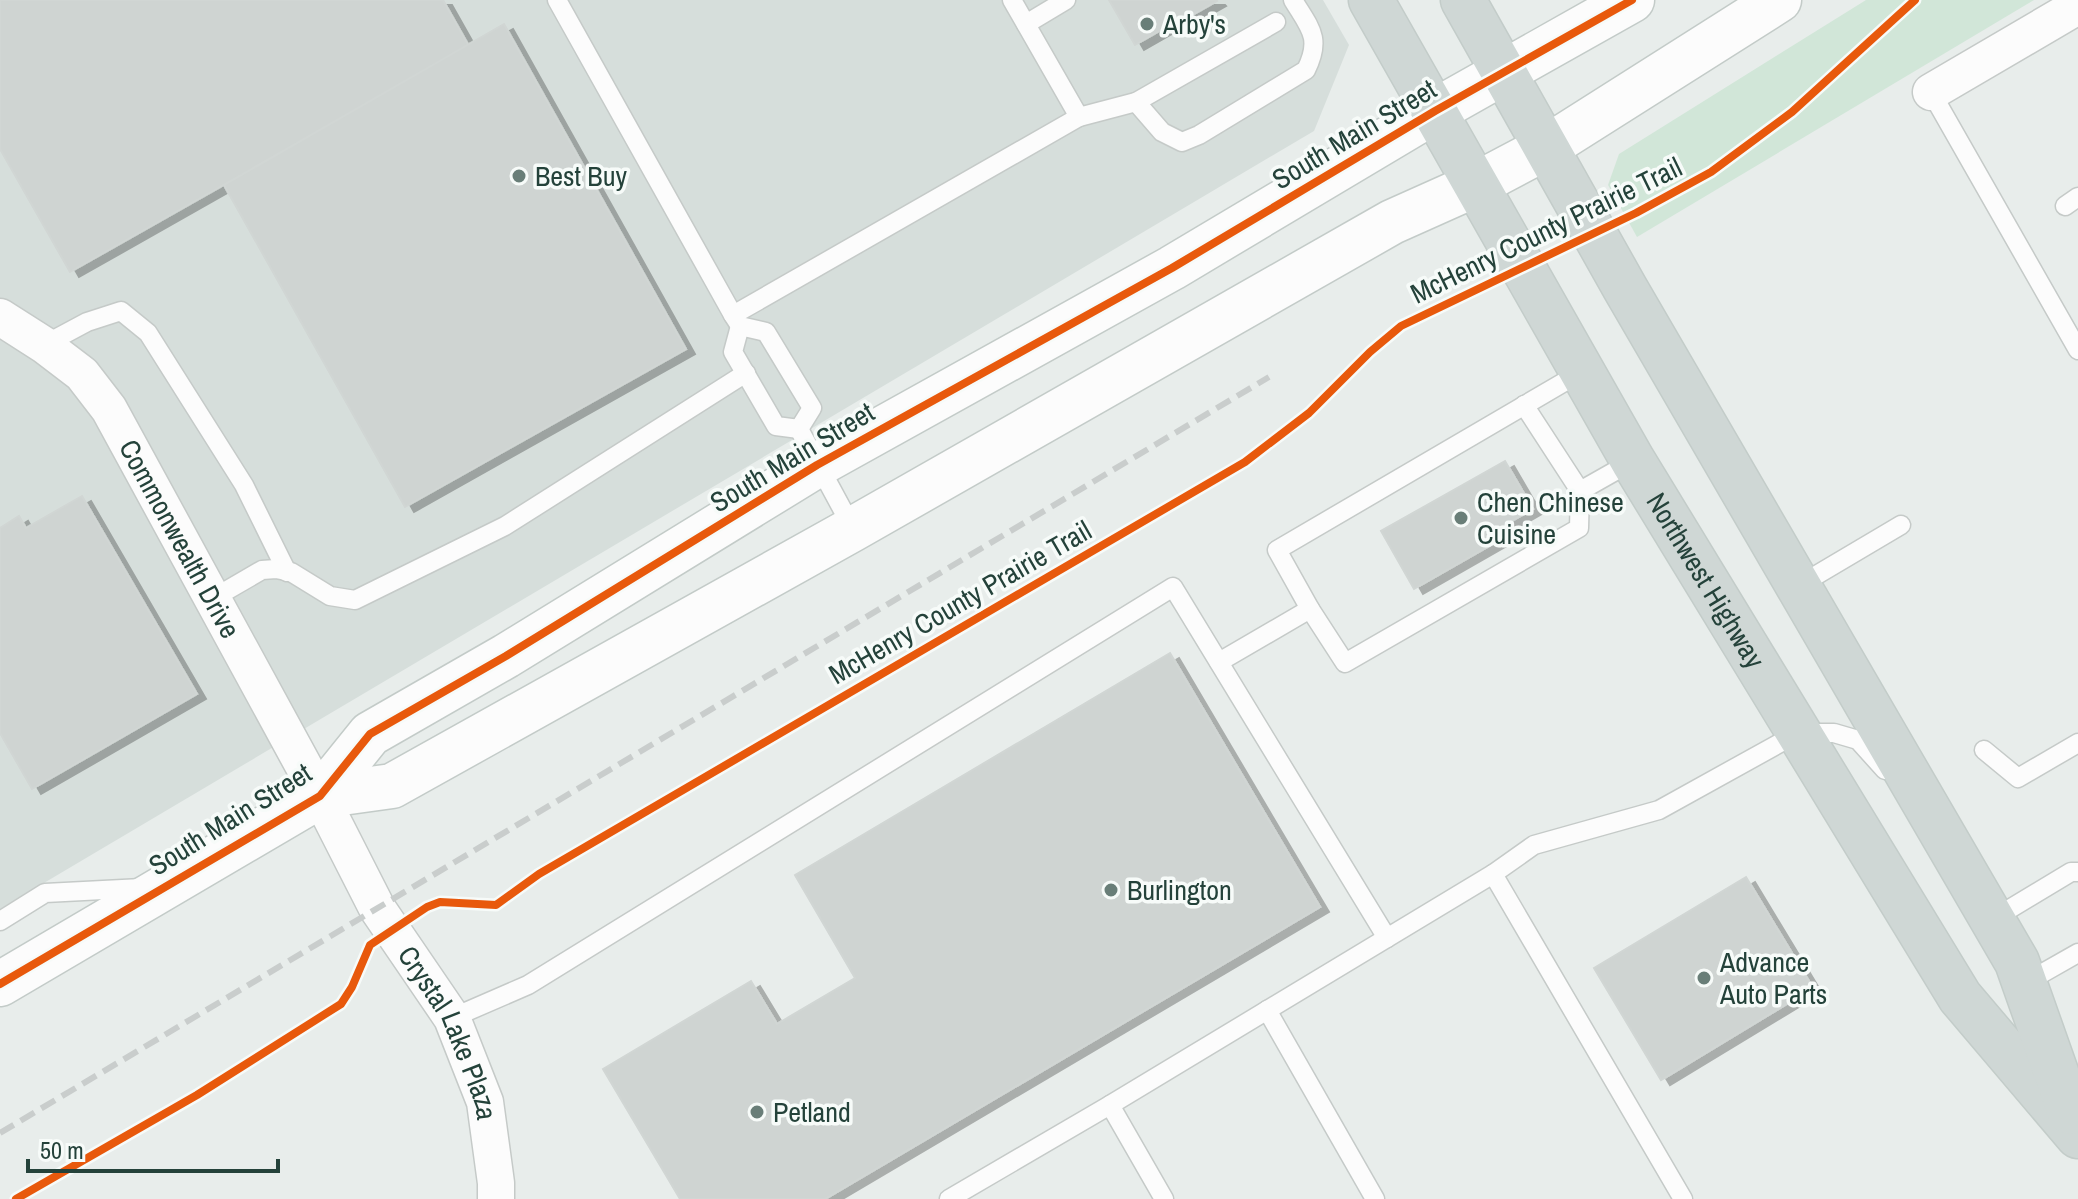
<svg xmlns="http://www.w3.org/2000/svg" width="2078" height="1199" font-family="'Archivo Narrow',sans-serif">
<defs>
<filter id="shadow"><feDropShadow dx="9" dy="5" stdDeviation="0" flood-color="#0004"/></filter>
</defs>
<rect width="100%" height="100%" fill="#e8edeb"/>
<polygon fill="#d6dedb" points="0,0 1323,0 1349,45 1314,131 0,909"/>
<polygon fill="#d1e6d8" points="1866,0 2034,0 1637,237 1608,185 1619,154"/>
<g fill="#cfd4d2" stroke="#d1d6d4" stroke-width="2" filter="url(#shadow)">
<polygon points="0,0 443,0 469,46 70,272 0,149"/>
<polygon points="1109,0 1216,0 1217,1 1189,17 1191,19 1180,26 1177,21 1135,45"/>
<polygon points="504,24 686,349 405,507 224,185"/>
<polygon points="1505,461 1533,509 1503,526 1508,535 1414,589 1381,531"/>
<polygon points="82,496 197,694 32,789 0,733 0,528 19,516 26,528"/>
<polygon points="1170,653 1320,907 825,1199 680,1199 603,1069 751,981 777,1024 855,978 795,875"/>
<polygon points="1746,877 1813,988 1661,1080 1594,968"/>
</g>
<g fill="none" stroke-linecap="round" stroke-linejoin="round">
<g stroke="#c5cac8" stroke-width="21">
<g id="lane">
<polyline points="557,0 733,315 740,326 766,332 812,408 799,429"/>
<polyline points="1026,24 1066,0"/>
<polyline points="1931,92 2078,350"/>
<path d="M1136,102L1162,132L1182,142L1199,135L1306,70C1322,38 1310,28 1293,0"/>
<polyline points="1079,117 1136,102 1276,22"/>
<polyline points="2065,206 2078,197"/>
<polyline points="733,315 1079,117 1012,0"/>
<polyline points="740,326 733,352 776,426 799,429"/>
<polyline points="44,345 87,322 121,311 148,333 244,485 287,572"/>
<polyline points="799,429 853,529"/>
<polyline points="1580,491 1633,461"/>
<polyline points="1798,586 1901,525"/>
<polyline points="212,599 262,570 276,569 291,572 330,596 355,600 505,526 746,373"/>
<polyline points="1310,609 1345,663 1579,528 1580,491 1524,405"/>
<polyline points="1219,662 1310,609 1277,550 1583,371"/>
<polyline points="1984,750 2018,778 2078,743"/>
<polyline points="1493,874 1534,845 1659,810 1798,733 1834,733 1858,740 1885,770"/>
<polyline points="1993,919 2071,872 2078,872"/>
<polyline points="0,921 45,893 142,888"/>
<polyline points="2025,983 2078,953"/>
<polyline points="1267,1010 1375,1199"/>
<polyline points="452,1018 528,985 1173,587 1387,938"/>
<polyline points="949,1199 1110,1105"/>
<polyline points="1164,1199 1110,1105 1493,874 1683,1199"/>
</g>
</g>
<g stroke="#c5cac8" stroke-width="39">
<g id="street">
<polyline points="1931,92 2078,6"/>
<path id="s1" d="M0,317L44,345L82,374L109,409L320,796L377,908L452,1018L485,1102L496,1183V1199"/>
</g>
</g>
<g stroke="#c3cbc8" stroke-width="47">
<g id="secondary">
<polyline points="320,796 392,786 853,529 1392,222 1477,184 1547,147 1779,0"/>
<polyline points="0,984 320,796 370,734 506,656 817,465 1172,268 1435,111 1632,0"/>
</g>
</g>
<g stroke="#c3ccc9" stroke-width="47">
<g id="primary">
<path id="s2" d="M1371,0L1633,461L1960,997L2078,1136"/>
<polyline points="1463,0 1625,288 2017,962 2070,1112"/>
</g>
</g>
<use href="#lane" stroke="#fcfcfc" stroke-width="18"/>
<use href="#street" stroke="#fcfcfc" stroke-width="36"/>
<use href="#secondary" stroke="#fcfcfc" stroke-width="44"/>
<use href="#primary" stroke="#cfd7d5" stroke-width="44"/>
<polyline stroke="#c9cdcc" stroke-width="6" stroke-dasharray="16 8" stroke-linecap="butt" points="0,1133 1269,377"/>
<g stroke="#f7fbf9" stroke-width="13">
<g id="cycleway">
<polyline points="0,984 320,796 370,734 506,656 817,465 1172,268 1435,111 1632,0"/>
<polyline points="16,1199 197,1095 341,1004 352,987 370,945 427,907 440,902 496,905 539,874 1245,462 1309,413 1370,352 1401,326 1636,213 1711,172 1792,112 1915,0"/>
</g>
</g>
<use href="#cycleway" stroke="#e8590c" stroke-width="8"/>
</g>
<g fill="#697e78" stroke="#f7fbf9" stroke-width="3">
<circle cx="1147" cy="24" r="8"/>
<circle cx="519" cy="176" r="8"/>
<circle cx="1461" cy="518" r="8"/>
<circle cx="1111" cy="890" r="8"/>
<circle cx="1704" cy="978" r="8"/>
<circle cx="757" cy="1112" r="8"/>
</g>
<g text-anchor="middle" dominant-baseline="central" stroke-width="7" stroke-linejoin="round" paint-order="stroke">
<g font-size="28" fill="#24423a" stroke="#f7fbf9" text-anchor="start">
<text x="1163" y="24">Arby's</text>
<text x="535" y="176">Best Buy</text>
<text x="1477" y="502">Chen Chinese<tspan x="1477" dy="32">Cuisine</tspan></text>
<text x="1127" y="890">Burlington</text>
<text x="1720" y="962">Advance<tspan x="1720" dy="32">Auto Parts</tspan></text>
<text x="773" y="1112">Petland</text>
</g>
<g font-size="28" fill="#24423a" stroke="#f7fbf9">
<text transform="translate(1354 134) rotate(-31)">South Main Street</text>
<text transform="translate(1546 230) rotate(-26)">McHenry County Prairie Trail</text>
<text transform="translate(792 457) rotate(-31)">South Main Street</text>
<text stroke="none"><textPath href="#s1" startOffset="292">Commonwealth Drive</textPath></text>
<text stroke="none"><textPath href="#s2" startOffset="670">Northwest Highway</textPath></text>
<text transform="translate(960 602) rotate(-30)">McHenry County Prairie Trail</text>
<text transform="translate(230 819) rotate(-32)">South Main Street</text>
<text stroke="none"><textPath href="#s1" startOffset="856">Crystal Lake Plaza</textPath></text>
</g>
</g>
<path d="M28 1159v12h250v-12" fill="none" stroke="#24423a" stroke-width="4"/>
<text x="40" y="1159" font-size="24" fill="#24423a" stroke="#f7fbf9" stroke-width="6" paint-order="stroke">50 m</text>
</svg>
